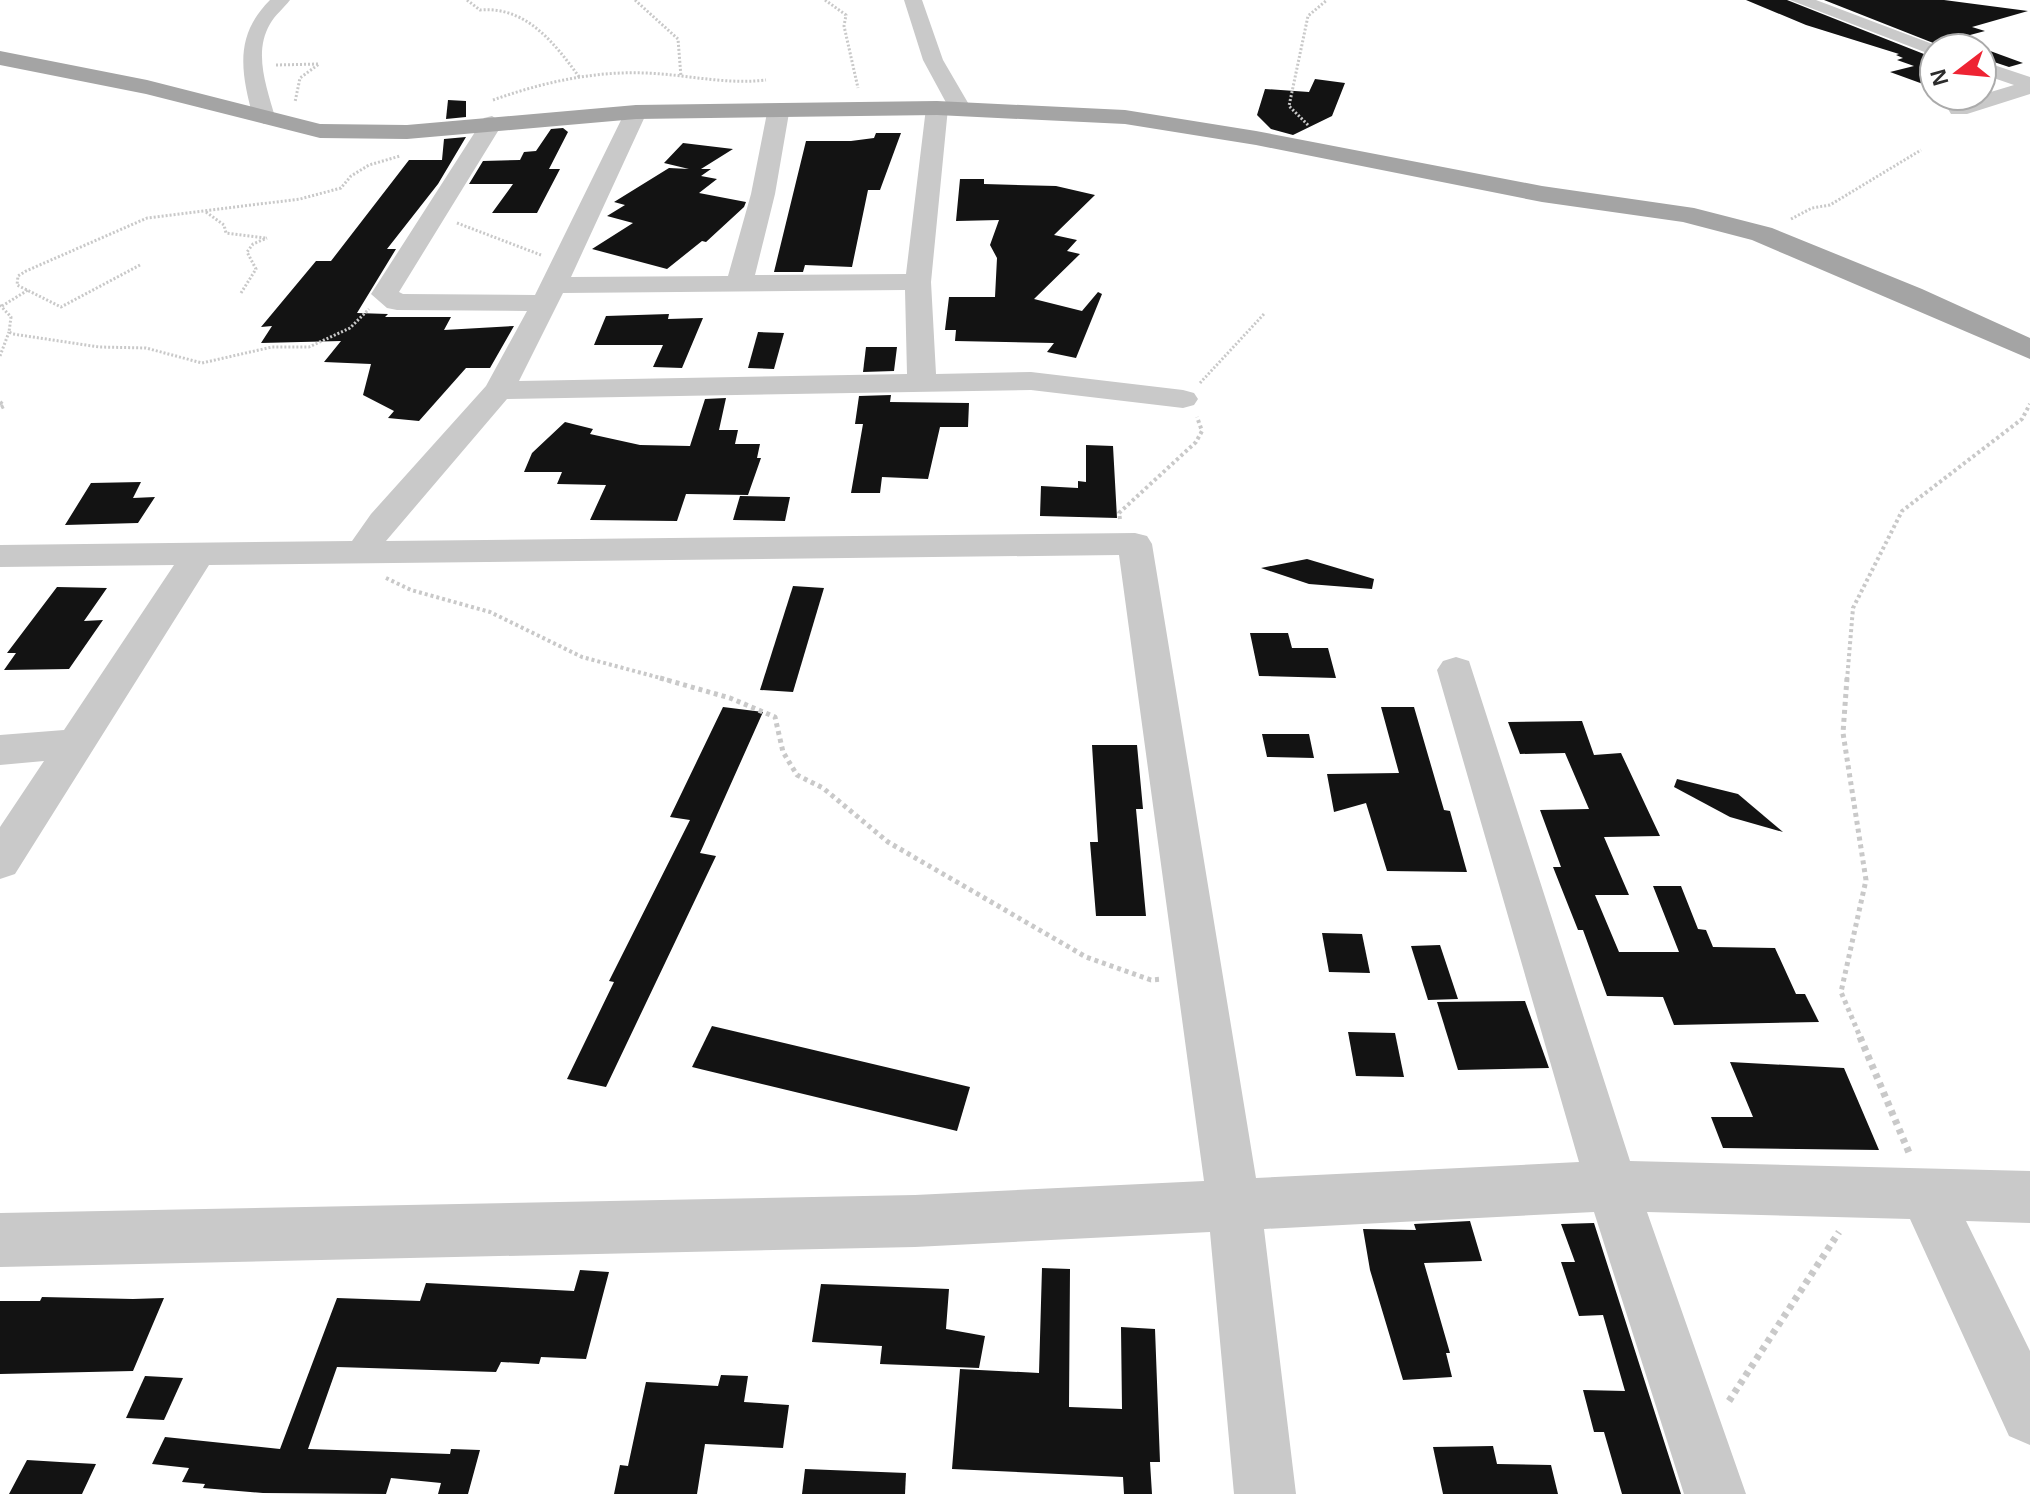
<svg xmlns="http://www.w3.org/2000/svg" width="2030" height="1494" font-family="Arial,sans-serif">
<rect width="100%" height="100%" fill="#fff"/>
<g fill="#131313">
<polygon points="1746,0 1787,0 1934,58 1934,88 1890,72 1914,66 1897,60 1903,58 1896,55 1899,54 1806,25"/>
<polygon points="1824,0 1944,0 2028,11 1972,27 1985,31 1955,39 1981,48 1946,48"/>
<polygon points="1982,48 2023,63 2009,67 1982,58"/>
<polygon points="1315,79 1345,83 1332,116 1293,135 1271,129 1257,115 1265,89 1309,92"/>
<polygon points="448,100 466,101 466,117 446,119"/>
<polygon points="563,128 568,132 549,169 560,169 537,213 492,213 513,184 469,184 483,161 520,160 524,152 536,151 551,129"/>
<polygon points="876,133 901,133 880,190 868,190 852,267 805,265 803,272 774,272 806,141 851,141 874,138"/>
<polygon points="466,137 438,184 387,249 396,249 357,313 388,314 385,317 451,317 444,330 514,326 490,368 466,368 419,421 388,418 394,411 363,395 371,364 324,362 341,341 261,343 272,326 261,327 316,261 331,261 409,160 442,160 444,139"/>
<polygon points="683,143 733,149 701,169 711,169 701,176 717,179 699,193 746,202 744,207 706,242 702,241 667,269 592,249 633,223 607,216 625,205 614,202 669,168 689,169 664,163"/>
<polygon points="960,179 984,179 984,184 1056,186 1095,195 1054,235 1077,240 1067,251 1080,254 1034,299 1082,311 1098,292 1102,294 1076,358 1047,352 1054,343 955,341 956,330 945,330 949,297 995,297 997,258 990,245 999,220 956,221"/>
<polygon points="669,314 668,319 703,318 682,368 653,367 663,345 594,345 606,316"/>
<polygon points="758,332 784,333 774,369 748,368"/>
<polygon points="866,347 897,347 894,371 863,372"/>
<polygon points="891,395 890,402 969,403 968,427 940,427 928,479 882,477 880,493 851,493 863,424 855,424 859,396"/>
<polygon points="726,398 719,430 738,430 735,444 760,444 757,458 761,458 748,495 686,494 677,521 590,520 606,485 557,484 562,472 524,472 532,453 565,422 593,429 590,434 640,445 690,446 705,399"/>
<polygon points="1086,445 1113,446 1117,518 1040,516 1041,486 1078,488 1078,481 1086,482"/>
<polygon points="141,482 133,498 155,497 138,523 65,525 91,483"/>
<polygon points="740,496 790,497 785,521 733,520"/>
<polygon points="1307,559 1374,579 1372,589 1309,584 1261,568"/>
<polygon points="793,586 824,588 793,692 760,690"/>
<polygon points="57,587 107,588 84,621 103,620 69,669 4,670 16,653 7,653"/>
<polygon points="1250,633 1288,633 1292,648 1328,648 1336,678 1259,676"/>
<polygon points="723,707 763,712 700,853 716,856 606,1087 567,1079 614,982 609,981 690,820 670,817"/>
<polygon points="1381,707 1414,707 1444,810 1450,811 1467,872 1387,871 1366,803 1334,812 1327,774 1399,773"/>
<polygon points="1582,721 1594,755 1621,753 1660,836 1604,837 1629,895 1595,895 1619,952 1679,952 1653,886 1681,886 1698,929 1706,930 1713,947 1775,948 1796,994 1805,994 1819,1022 1674,1025 1663,997 1607,996 1583,930 1578,930 1553,867 1561,867 1540,810 1589,809 1565,753 1520,754 1508,722"/>
<polygon points="1262,734 1309,734 1314,758 1267,757"/>
<polygon points="1092,745 1137,745 1143,809 1136,809 1146,916 1096,916 1090,842 1098,842"/>
<polygon points="1677,779 1738,794 1783,832 1730,817 1674,787"/>
<polygon points="1322,933 1362,934 1370,973 1329,972"/>
<polygon points="1440,945 1458,999 1428,1000 1411,946"/>
<polygon points="1525,1001 1549,1068 1458,1070 1437,1002"/>
<polygon points="712,1026 970,1087 957,1131 692,1067"/>
<polygon points="1348,1032 1395,1033 1404,1077 1356,1076"/>
<polygon points="1730,1062 1844,1068 1879,1150 1723,1148 1711,1117 1753,1117"/>
<polygon points="1470,1221 1482,1261 1424,1263 1450,1353 1446,1353 1452,1377 1403,1380 1370,1270 1363,1229 1416,1230 1414,1224"/>
<polygon points="1594,1223 1681,1494 1622,1494 1604,1432 1594,1432 1583,1390 1625,1391 1603,1315 1579,1316 1561,1262 1575,1262 1561,1224"/>
<polygon points="1042,1268 1070,1269 1069,1407 1122,1409 1121,1327 1155,1329 1160,1462 1150,1462 1152,1494 1124,1494 1123,1477 952,1469 960,1369 1039,1373"/>
<polygon points="580,1270 609,1272 586,1359 541,1357 539,1364 501,1362 496,1372 337,1367 308,1449 450,1454 451,1449 480,1450 468,1494 438,1494 441,1483 391,1478 386,1494 263,1493 203,1488 205,1484 182,1482 189,1468 152,1464 165,1437 280,1449 337,1298 420,1301 426,1283 574,1291"/>
<polygon points="821,1284 949,1289 946,1329 985,1336 979,1368 880,1364 882,1346 812,1342"/>
<polygon points="42,1297 133,1299 164,1298 133,1371 0,1374 0,1301 40,1301"/>
<polygon points="721,1375 748,1376 744,1402 789,1405 783,1448 705,1444 697,1494 614,1494 620,1465 628,1466 646,1382 718,1386"/>
<polygon points="145,1376 183,1378 164,1420 126,1418"/>
<polygon points="1493,1446 1497,1464 1551,1465 1558,1494 1443,1494 1433,1447"/>
<polygon points="27,1460 60,1462 96,1464 82,1494 9,1494"/>
<polygon points="805,1469 906,1473 905,1494 802,1494"/>
</g>
<g fill="none" stroke-linecap="round" stroke-linejoin="round">
<g stroke="#c9c9c9" stroke-width="3" stroke-dasharray="2 2" stroke-linecap="butt">
<path d="M467,0L480,10C527,6 555,44 580,78"/>
<polyline points="635,0 678,39 681,77"/>
<polyline points="825,0 846,15 844,26 858,88"/>
<polyline points="276,65 319,64 300,78 295,102"/>
<path d="M493,100C541,83 592,71 644,73C685,74 724,85 766,80"/>
<polyline points="1308,125 1289,106 1308,16 1327,0"/>
<polyline points="206,212 224,225 226,233 266,238"/>
<polyline points="1791,219 1812,208 1830,205 1921,150"/>
<polyline points="457,223 541,255"/>
<polyline points="140,265 61,307 17,285 18,276 26,271 147,218 300,199 341,188 351,176 369,165 400,156"/>
<polyline points="241,293 256,269 247,252 253,244 267,238"/>
<polyline points="0,305 11,317 9,332 13,334 99,347 146,348 202,363 272,347 309,347 350,328 369,309"/>
<polyline points="2,306 28,290"/>
<polyline points="0,356 9,332"/>
<polyline points="1200,383 1264,314"/>
</g>
<g stroke="#c9c9c9" stroke-width="4" stroke-dasharray="3 3" stroke-linecap="butt">
<polyline points="0,402 4,406 0,408"/>
<polyline points="1120,519 1119,513 1196,442 1202,431 1197,417"/>
<polyline points="386,578 411,590 490,612 582,657 668,680"/>
<polyline points="1847,680 1853,608 1902,511 2022,419 2030,404"/>
</g>
<g stroke="#c9c9c9" stroke-width="5" stroke-dasharray="4 4" stroke-linecap="butt">
<polyline points="660,678 730,698 775,717 783,752 797,775 823,788 888,842 1086,957 1151,980 1163,979"/>
<polyline points="1847,678 1843,733 1866,880 1841,992 1861,1039"/>
</g>
<g stroke="#c9c9c9" stroke-width="7" stroke-dasharray="5 5" stroke-linecap="butt">
<polyline points="1860,1037 1910,1155"/>
<polyline points="1729,1401 1839,1232"/>
</g>
<g fill="#c9c9c9" fill-rule="evenodd">
<path d="M270,0H290C284,8 275,15 270,24C253,53 267,88 275,117L264,124L253,117C241,72 234,36 270,0Z"/>
<polygon points="904,0 922,0 943,60 971,108 968,113 952,113 949,108 923,60"/>
<polygon points="1790,0 1816,0 1943,48 1934,48 1934,55 1927,53"/>
<polygon points="1982,61 2030,77 2030,94 1967,114 1951,114 1948,109 1951,104 2014,85 1982,74"/>
<path d="M937,102L948,108L931,282L936,374L1031,372L1183,390L1194,393L1198,399L1194,405L1183,408L1031,390L507,399L386,541L1135,533L1147,536L1152,544L1256,1178L1579,1162L1437,670L1443,661L1456,657L1469,661L1630,1161L2030,1171V1223L1966,1221L2030,1351V1445L2009,1436L1910,1219L1647,1212L1746,1494H1684L1594,1212L1264,1229L1296,1494H1234L1210,1232L915,1247L0,1267V1213L915,1195L1204,1181L1119,555L209,565L15,874L0,879V827L44,761L0,765V735L64,730L174,565L0,567V545L352,541L371,514L486,386L527,311L397,310L387,308L371,294L484,118L492,116L503,123L399,292L403,294L535,295L625,112L636,105L647,112L571,277L728,276L751,194L767,113L778,106L789,113L775,194L755,275L906,274L926,108ZM905,290L907,374L519,381L563,293Z"/>
</g>
<polygon fill="#a4a4a4" fill-rule="evenodd" points="0,51 147,80 320,124 407,125 636,105 937,101 1125,110 1256,131 1542,186 1694,208 1772,228 1922,289 2030,338 2030,359 1752,240 1683,222 1542,202 1256,145 1125,124 937,115 636,119 407,139 320,138 146,94 0,65"/>
</g>
<g transform="translate(1958 72) rotate(254)"><circle r="38" fill="#ffffff" stroke="#ababab" stroke-width="2"/>
<path d="M0-6L14 30L0 20L-14 30Z" fill="#ee2433"/>
<text y="-12" font-size="22" font-weight="bold" text-anchor="middle" fill="#2c2c2c">N</text>
</g>
</svg>
